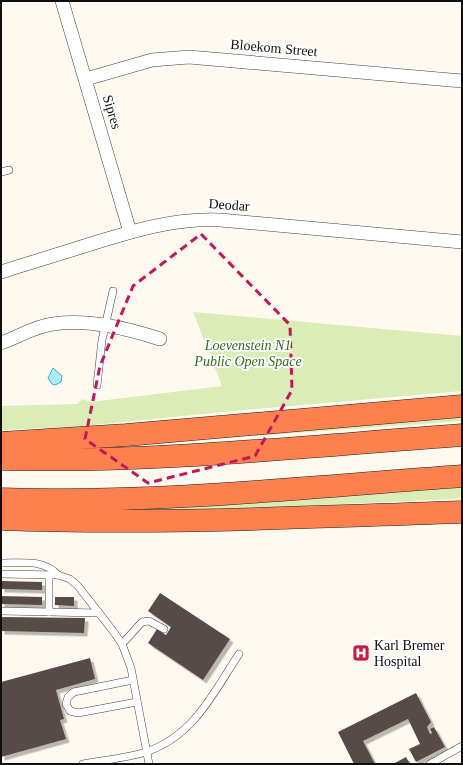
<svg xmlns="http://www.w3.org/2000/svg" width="463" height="765" font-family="Georgia,serif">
<defs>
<filter id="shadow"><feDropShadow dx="3.5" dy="3.5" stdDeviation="0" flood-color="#0004"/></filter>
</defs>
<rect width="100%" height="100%" fill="#fff9ef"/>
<g fill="#dbecb6">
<polygon points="193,312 462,336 462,391 233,411 74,427 1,430 1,406 77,404 82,399 91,402 222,386"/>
<polygon points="462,414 462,421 254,436 254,432"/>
<polygon points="462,484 462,497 453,499 186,511 21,510"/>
</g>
<polygon fill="#b0ebfa" stroke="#32b0d5" points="53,368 62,376 61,382 55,385 52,384 48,378"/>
<g fill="#574c49" filter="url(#shadow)">
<polygon points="1,581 42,582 42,590 1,589"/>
<polygon points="160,593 230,639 203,680 148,643 157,629 166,635 171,627 148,611"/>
<polygon points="1,596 42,597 42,605 1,604"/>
<polygon points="55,597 74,597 74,606 55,605"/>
<polygon points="1,617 85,618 84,633 1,631"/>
<polygon points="90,658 95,679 56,690 64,719 60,720 66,739 1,757 1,682"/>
<polygon points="416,693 431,722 427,727 430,734 432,733 430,729 434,727 445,747 416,762 409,749 420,744 408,719 363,741 375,764 354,764 338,732"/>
<polygon points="406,757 410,764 393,764"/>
</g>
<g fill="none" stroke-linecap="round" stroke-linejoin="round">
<g stroke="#414141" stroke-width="8">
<g id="lane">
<polyline points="1,172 9,170"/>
<polyline points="97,385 102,340 113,291"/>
<path d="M1,563C21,563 44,559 58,575"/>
<polyline points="1,574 58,575 70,579 78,586 113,631 122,644 131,668 149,764"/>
<polyline points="1,611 99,613"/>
<polyline points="49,612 49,575"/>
<polyline points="122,644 142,622 149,621 164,629"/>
<polyline points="133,680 74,692 68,697 66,704 70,711 78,713 137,702"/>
<path d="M83,764C104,760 127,758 146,752C194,736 213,693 239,654"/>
<polyline points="430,764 462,746"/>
</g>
</g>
<g stroke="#414141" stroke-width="14">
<g id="street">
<polyline points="62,1 130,232"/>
<polyline points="86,79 152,60 189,57 462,81"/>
<path d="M1,272C32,262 63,253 94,243C136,230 176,218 220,220L462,242"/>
<path d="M1,343C18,337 35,326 53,324C89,319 126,328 160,339"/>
</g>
</g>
<g stroke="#1f1f1f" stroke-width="23">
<g id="highway">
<polyline points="1,443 126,435 462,406"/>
<path d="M1,459C155,463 309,446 462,435"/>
<path d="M1,499C155,504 309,487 462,476"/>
<path d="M1,519C155,525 308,517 462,512"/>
</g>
</g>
<use href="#lane" stroke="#fff" stroke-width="7"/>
<use href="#street" stroke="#fff" stroke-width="13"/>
<use href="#highway" stroke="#fd814f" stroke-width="22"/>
</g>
<path fill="none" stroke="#c2185b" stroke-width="3" stroke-dasharray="8 5" stroke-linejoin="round" d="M201,234L290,325L292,390L255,456L148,483L85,439L100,366L133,286Z"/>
<defs>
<g id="hospital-square" transform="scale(0.9)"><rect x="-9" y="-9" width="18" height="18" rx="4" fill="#c61d42" stroke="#fff"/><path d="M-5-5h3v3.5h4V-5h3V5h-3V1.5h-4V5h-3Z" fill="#fff"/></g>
</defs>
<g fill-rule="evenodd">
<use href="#hospital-square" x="361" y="653"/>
</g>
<g text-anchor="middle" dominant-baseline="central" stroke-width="4" stroke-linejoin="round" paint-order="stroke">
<g font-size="14" fill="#0e0e0e" stroke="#fff">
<text transform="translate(274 48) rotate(5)">Bloekom Street</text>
<text transform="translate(112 112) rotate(74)">Sipres</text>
<text transform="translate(229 205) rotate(4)">Deodar</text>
</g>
<g font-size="14" font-style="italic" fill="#386a1a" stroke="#fff">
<text x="248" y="345">Loevenstein N1<tspan x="248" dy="16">Public Open Space</tspan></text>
</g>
<g font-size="14" fill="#0e0e0e" stroke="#fff" text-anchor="start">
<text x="374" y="645">Karl Bremer<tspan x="374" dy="16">Hospital</tspan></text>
</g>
</g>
<rect width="463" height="765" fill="none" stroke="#0e0e0e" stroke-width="4"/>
</svg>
